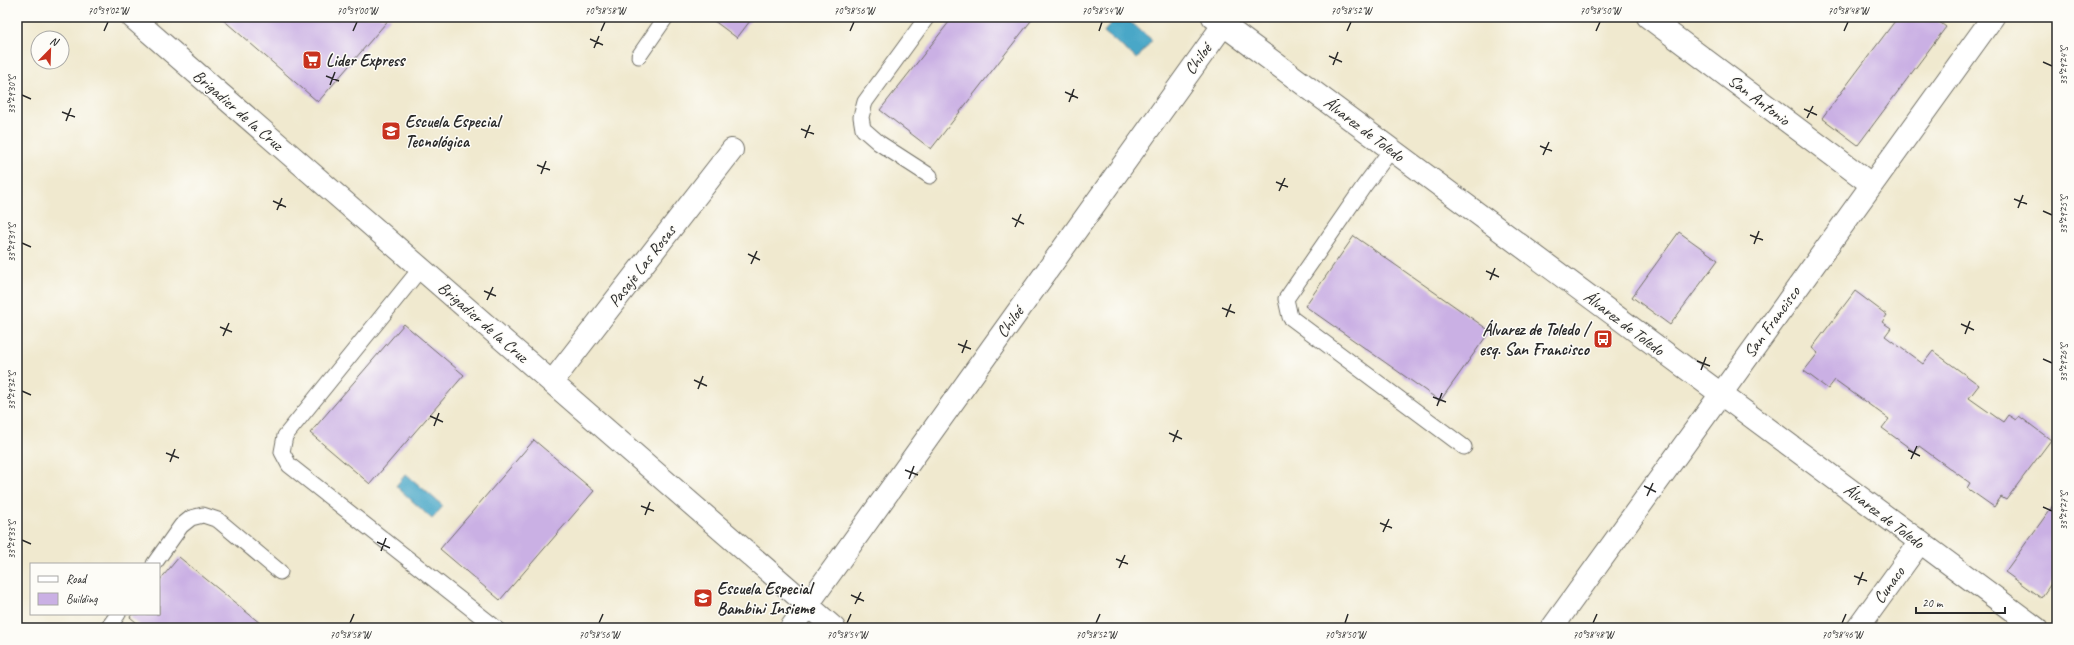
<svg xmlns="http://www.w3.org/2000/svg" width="2074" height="645" font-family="Caveat,sans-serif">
<rect width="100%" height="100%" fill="#fdfcf7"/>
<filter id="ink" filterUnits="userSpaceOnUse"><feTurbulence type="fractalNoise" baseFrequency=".025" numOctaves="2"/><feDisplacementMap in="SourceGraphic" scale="8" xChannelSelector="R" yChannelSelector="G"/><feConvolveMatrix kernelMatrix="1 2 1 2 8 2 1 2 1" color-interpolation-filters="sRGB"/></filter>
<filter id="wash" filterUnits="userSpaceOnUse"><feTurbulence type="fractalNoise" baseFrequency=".012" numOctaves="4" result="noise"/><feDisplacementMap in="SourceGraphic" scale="16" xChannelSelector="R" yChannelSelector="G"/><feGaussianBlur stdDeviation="0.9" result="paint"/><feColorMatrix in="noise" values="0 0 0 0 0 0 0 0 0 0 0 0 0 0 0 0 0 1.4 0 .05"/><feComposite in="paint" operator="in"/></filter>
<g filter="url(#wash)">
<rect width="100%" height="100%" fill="#f0e9cf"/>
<g fill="#48a7c7" stroke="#3a6979">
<polygon points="1116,17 1124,17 1152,40 1137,59 1104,32"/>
<polygon points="406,474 443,506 432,519 396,486"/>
</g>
<g id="blocks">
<g fill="#cab0e4">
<polygon points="220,17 391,17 318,102"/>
<polygon points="709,17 753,17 737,38"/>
<polygon points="953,17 1034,17 931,149 880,110"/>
<polygon points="1898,17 1933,17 1946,27 1858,145 1822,118"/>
<polygon points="1679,232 1718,260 1670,325 1632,297"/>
<polygon points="1354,236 1490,331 1440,401 1305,306"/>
<polygon points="1855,291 1887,315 1882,322 1891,328 1885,336 1923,364 1933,351 1979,385 1969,398 2003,422 2008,415 2016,420 2019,416 2051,440 2006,500 2001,497 1994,507 1967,488 1970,483 1919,446 1915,452 1882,428 1889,419 1835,380 1828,389 1804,371 1818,353 1812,348"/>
<polygon points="404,324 464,375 370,484 310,433"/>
<polygon points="534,440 594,491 500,600 440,549"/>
<polygon points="2057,500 2057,575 2041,598 2005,572"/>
<polygon points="179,557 266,628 143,628 130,617 132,614 159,614 159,581"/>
</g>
</g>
</g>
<g filter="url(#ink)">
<use href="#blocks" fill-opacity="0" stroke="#706e64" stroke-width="1"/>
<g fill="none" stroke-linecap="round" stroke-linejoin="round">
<g stroke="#706e64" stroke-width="17">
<g id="service">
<polyline points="927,17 865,102 861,117 863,129 879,143 930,176"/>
<polyline points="639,56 666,17"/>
<polyline points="1391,150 1364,186 1286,299 1290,317 1464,447"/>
<polyline points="421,268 285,436 282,452 289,465 496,628"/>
<polyline points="154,564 181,526 191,518 203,515 218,520 280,572"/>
<polyline points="108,628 118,614"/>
</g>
</g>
<g stroke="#706e64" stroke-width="24">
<g id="minor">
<polyline points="1648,17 1871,184"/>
<polyline points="552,382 732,150"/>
<polyline points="791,628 1229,17"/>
<polyline points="1552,628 1993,17"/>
<polyline points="1858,628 1920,542"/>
</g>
</g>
<g stroke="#706e64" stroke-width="24">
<polyline id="tertiary" points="1213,17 2036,628"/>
</g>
<g stroke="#706e64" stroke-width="24">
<polyline id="secondary" points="132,17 834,628"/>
</g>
<use href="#service" stroke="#fff" stroke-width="15"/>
<use href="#minor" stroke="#fff" stroke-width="22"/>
<use href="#tertiary" stroke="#fff" stroke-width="22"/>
<use href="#secondary" stroke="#fff" stroke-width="22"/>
</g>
</g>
<path fill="none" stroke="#2b2b2b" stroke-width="1.5" d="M104,31L108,22M353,31L357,22M601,31L605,22M850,31L854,22M1099,31L1102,22M1347,31L1351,22M1596,31L1600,22M1844,31L1848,22M590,39L603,45M594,48L599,36M1329,56L1342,62M2043,62L2052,66M1333,65L1338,52M326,76L339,81M330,85L335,72M1065,92L1078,98M22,95L31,99M1069,102L1074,89M1804,109L1817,115M62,112L75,117M1807,118L1813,106M66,121L71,108M801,129L814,134M805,138L810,125M1540,146L1552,151M1543,155L1549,142M537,165L550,170M541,174L546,161M1276,182L1288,187M1279,191L1285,178M2014,199L2027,204M273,201L286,207M2018,208L2023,195M277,210L282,198M2043,211L2052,215M1012,218L1024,224M1015,227L1021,214M1750,235L1763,240M22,243L31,247M1754,244L1759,231M748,254L760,260M751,264L757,251M1486,271L1499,277M1490,280L1495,268M484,291L496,296M487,300L493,287M1222,308L1235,313M1226,317L1231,304M1961,324L1974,330M220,327L232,332M1965,334L1970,321M223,336L229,323M958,344L971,349M962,353L967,340M2043,359L2052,363M1697,361L1710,366M1701,370L1706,357M694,380L707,386M698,389L703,376M22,391L31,395M1433,397L1446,402M1437,406L1442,393M430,416L443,422M434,426L439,413M1169,433L1182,439M1173,442L1178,430M1908,450L1920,456M166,453L179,458M1911,459L1917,446M170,462L175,449M905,470L918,475M909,479L914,466M1644,486L1656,492M1647,496L1653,483M641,506L654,511M2043,507L2052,511M645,515L650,502M1380,523L1392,528M1383,532L1389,519M22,540L31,544M377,542L390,548M381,551L386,538M1116,559L1128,564M1119,568L1125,555M1854,576L1867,581M1858,585L1863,572M851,595L864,601M855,604L861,592M350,623L354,614M599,623L603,614M847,623L851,614M1096,623L1100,614M1345,623L1348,614M1593,623L1597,614M1842,623L1846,614"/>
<defs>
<g id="supermarket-square" transform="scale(1)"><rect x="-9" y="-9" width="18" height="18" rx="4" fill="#c8321e" stroke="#fdfcf7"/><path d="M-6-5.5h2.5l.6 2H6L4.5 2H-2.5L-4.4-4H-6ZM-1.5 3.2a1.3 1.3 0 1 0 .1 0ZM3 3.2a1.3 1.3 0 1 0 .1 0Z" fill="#fff"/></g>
<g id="school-square" transform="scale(1)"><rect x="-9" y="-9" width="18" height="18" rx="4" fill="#c8321e" stroke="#fdfcf7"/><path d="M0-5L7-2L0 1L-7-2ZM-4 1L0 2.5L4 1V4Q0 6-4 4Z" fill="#fff"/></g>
<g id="bus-square" transform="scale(1)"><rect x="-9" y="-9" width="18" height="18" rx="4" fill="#c8321e" stroke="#fdfcf7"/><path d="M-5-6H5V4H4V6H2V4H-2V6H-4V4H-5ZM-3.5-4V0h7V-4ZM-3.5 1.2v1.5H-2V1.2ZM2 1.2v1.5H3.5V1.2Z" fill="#fff"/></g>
</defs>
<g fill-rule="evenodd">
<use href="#supermarket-square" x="312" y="60"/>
<use href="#school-square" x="391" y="131"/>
<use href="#bus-square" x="1603" y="339"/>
<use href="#school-square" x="703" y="598"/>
</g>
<g text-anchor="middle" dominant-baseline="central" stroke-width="3" stroke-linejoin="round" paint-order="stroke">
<g font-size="17" fill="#2b2b2b" stroke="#fdfcf7">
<text transform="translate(1198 59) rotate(-54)">Chiloé</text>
<text transform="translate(1759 100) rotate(37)">San Antonio</text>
<text transform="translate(238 110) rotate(41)">Brigadier de la Cruz</text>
<text transform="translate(1364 129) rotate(37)">Álvarez de Toledo</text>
<text transform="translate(642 266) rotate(-52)">Pasaje Las Rosas</text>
<text transform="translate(483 322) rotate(41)">Brigadier de la Cruz</text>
<text transform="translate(1010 322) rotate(-54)">Chiloé</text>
<text transform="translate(1772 322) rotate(-54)">San Francisco</text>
<text transform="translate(1624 323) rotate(37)">Álvarez de Toledo</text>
<text transform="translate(1884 516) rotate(37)">Álvarez de Toledo</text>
<text transform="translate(1889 585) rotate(-54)">Cunaco</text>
</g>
<g font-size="17" font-weight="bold" fill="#2b2b2b" stroke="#fdfcf7" text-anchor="start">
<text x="326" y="60">Lider Express</text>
<text x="405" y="121">Escuela Especial<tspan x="405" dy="20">Tecnológica</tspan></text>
<text x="1589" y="329" text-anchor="end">Álvarez de Toledo /<tspan x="1589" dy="20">esq. San Francisco</tspan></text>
<text x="717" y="588">Escuela Especial<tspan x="717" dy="20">Bambini Insieme</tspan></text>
</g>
</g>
<rect width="2074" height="645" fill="none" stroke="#fdfcf7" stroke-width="44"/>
<rect x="30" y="563" width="130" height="52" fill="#fdfcf7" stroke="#a9a8a5"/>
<rect x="38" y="576" width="20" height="6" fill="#ffffff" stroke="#a9a8a5"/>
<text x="66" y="583" font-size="12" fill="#2b2b2b">Road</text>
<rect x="38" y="593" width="20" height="12" fill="#cab0e4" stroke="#a9a8a5"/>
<text x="66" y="603" font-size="12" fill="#2b2b2b">Building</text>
<g transform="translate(50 50) rotate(23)"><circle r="19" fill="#fdfcf7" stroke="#a9a8a5"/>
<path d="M0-3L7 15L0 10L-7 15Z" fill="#c8321e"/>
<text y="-6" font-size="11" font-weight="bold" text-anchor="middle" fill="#2b2b2b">N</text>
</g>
<path d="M1916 607v6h89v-6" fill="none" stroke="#2b2b2b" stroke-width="2"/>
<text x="1922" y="607" font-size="12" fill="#2b2b2b" stroke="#fdfcf7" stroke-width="3" paint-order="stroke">20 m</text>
<rect x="22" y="22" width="2030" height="601" fill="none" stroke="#2b2b2b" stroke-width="1.5"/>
<g font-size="10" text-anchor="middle" fill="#2b2b2b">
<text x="108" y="14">70°39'02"W</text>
<text x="357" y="14">70°39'00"W</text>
<text x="605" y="14">70°38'58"W</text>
<text x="854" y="14">70°38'56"W</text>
<text x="1102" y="14">70°38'54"W</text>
<text x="1351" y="14">70°38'52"W</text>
<text x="1600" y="14">70°38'50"W</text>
<text x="1848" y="14">70°38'48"W</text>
<text transform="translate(2063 66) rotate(-90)" y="4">33°29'24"S</text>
<text transform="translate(11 95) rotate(-90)" y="4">33°29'30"S</text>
<text transform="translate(2063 215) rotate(-90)" y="4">33°29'25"S</text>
<text transform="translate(11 243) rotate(-90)" y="4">33°29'31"S</text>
<text transform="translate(2063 363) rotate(-90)" y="4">33°29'26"S</text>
<text transform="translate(11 391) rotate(-90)" y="4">33°29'32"S</text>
<text transform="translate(2063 511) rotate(-90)" y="4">33°29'27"S</text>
<text transform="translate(11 540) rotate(-90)" y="4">33°29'33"S</text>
<text x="350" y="638">70°38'58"W</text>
<text x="599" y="638">70°38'56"W</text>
<text x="847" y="638">70°38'54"W</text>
<text x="1096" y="638">70°38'52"W</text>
<text x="1345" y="638">70°38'50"W</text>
<text x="1593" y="638">70°38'48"W</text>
<text x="1842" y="638">70°38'46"W</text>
</g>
</svg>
